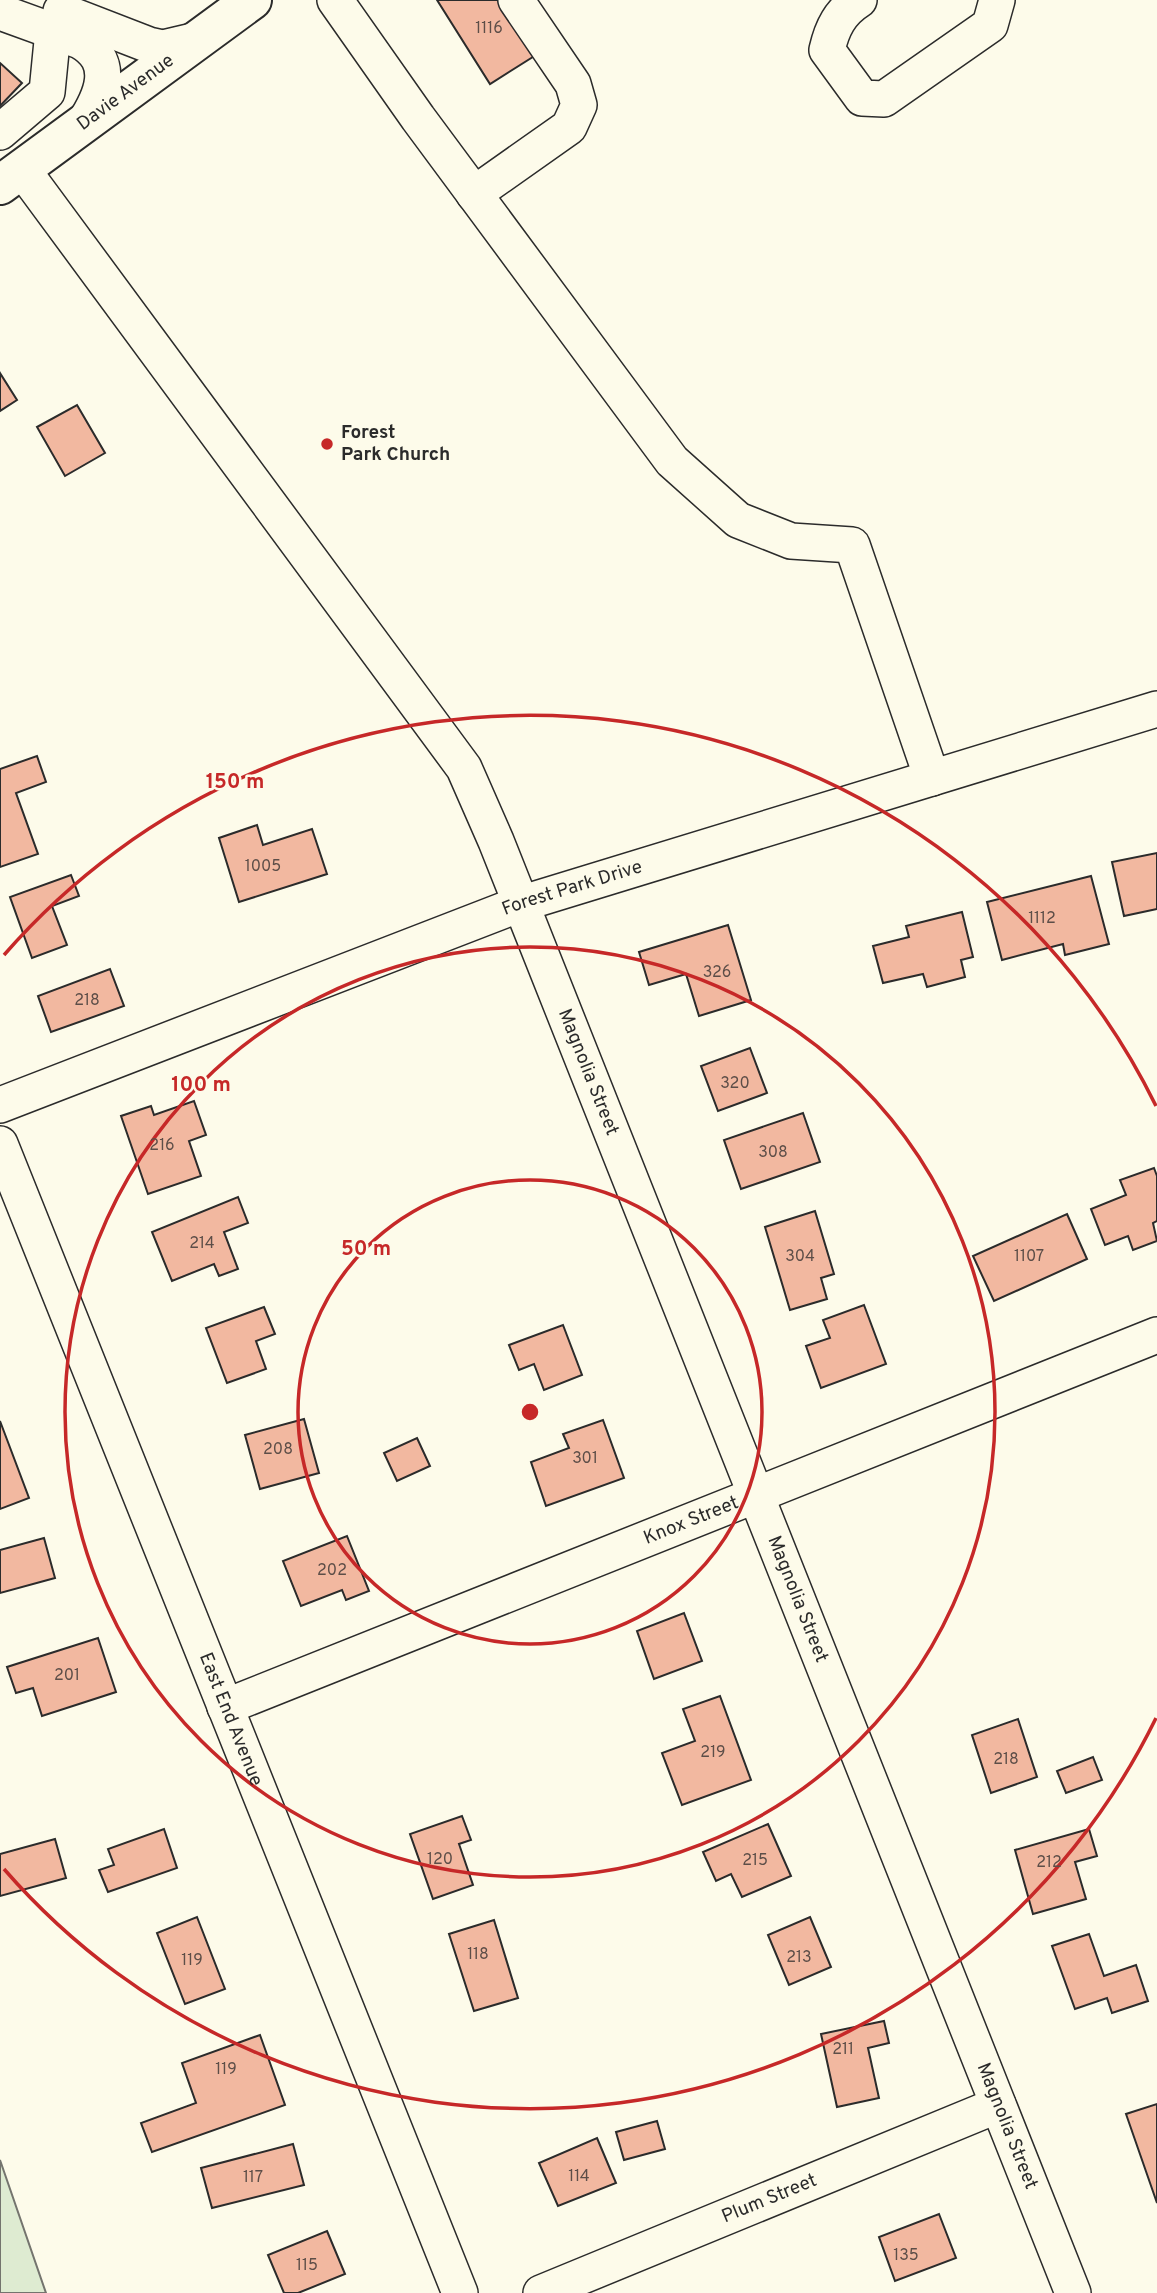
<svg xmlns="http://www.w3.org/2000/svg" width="1157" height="2293" font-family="Overpass,sans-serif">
<rect width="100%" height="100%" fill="#fdfbea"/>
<polygon fill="#deebd1" stroke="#74746e" stroke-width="2" points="0,2160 46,2293 0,2293"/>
<g fill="#f2b8a0" stroke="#2b2b2b" stroke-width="2">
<polygon points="437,0 501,0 536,55 490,84"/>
<polygon points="0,63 22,83 0,106"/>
<polygon points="0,373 17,400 0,411"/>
<polygon points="77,405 105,453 65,476 37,427"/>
<polygon points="37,756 46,782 16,793 38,854 0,867 0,769"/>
<polygon points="257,825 263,845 312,829 327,874 239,902 219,838"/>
<polygon points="1157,853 1157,909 1124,916 1112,862"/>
<polygon points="71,875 79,896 52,906 67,945 32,958 10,897"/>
<polygon points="1091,876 1109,944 1065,955 1063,944 1002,960 987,902"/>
<polygon points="962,912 973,957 961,960 965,977 927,987 923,974 883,983 873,946 909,937 906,926"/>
<polygon points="728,925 751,1000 699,1016 686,974 649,985 639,952"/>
<polygon points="110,969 124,1006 51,1032 38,996"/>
<polygon points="750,1048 767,1093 718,1111 701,1066"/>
<polygon points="194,1101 206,1135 189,1141 201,1176 148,1194 121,1116 151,1106 154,1115"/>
<polygon points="803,1113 820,1162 741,1189 724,1140"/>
<polygon points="1154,1168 1157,1176 1157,1221 1153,1223 1157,1241 1133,1250 1128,1236 1105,1245 1091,1209 1126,1195 1120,1180"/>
<polygon points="238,1197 248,1223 224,1232 238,1269 219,1276 214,1264 172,1281 152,1232"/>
<polygon points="815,1211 834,1274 821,1278 827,1299 790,1310 765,1227"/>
<polygon points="1067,1214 1087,1259 994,1301 973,1256"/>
<polygon points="864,1305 886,1364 821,1388 806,1346 830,1338 823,1320"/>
<polygon points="264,1307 275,1334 256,1341 266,1369 227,1383 206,1328"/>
<polygon points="563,1325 582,1375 544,1390 534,1364 519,1370 509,1345"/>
<polygon points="304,1419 319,1473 260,1489 245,1435"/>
<polygon points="603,1420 624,1478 546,1506 531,1462 569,1448 563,1434"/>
<polygon points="0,1421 29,1498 0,1509"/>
<polygon points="417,1438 430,1466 397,1481 384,1453"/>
<polygon points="347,1536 369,1591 346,1600 342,1590 301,1606 283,1561"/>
<polygon points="44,1538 55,1578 0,1593 0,1550"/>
<polygon points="684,1613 702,1661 654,1679 637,1631"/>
<polygon points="98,1638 116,1692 42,1716 33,1688 16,1693 7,1667"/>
<polygon points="720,1696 751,1780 682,1805 662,1753 695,1741 683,1709"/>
<polygon points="1018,1719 1037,1777 991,1793 972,1735"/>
<polygon points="1093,1757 1102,1780 1066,1793 1057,1771"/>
<polygon points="462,1816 471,1840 459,1844 473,1885 433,1899 410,1834"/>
<polygon points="768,1824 791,1876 742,1897 731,1874 716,1881 703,1852"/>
<polygon points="164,1829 177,1868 108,1892 99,1870 114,1865 108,1849"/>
<polygon points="1089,1829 1097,1856 1075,1862 1086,1899 1033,1914 1015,1850"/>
<polygon points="55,1839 66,1878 0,1896 0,1854"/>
<polygon points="197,1917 225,1989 185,2004 157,1933"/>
<polygon points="810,1917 831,1967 789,1985 768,1935"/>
<polygon points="494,1920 518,1998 474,2011 449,1934"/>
<polygon points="1089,1934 1104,1976 1136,1965 1148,2001 1112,2013 1107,1998 1075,2009 1052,1946"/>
<polygon points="884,2021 889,2043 868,2048 879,2098 837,2107 821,2034"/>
<polygon points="260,2035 285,2105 152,2152 141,2123 196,2103 182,2063"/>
<polygon points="1157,2104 1157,2203 1126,2114"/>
<polygon points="657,2121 665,2149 624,2160 616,2132"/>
<polygon points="597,2138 616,2183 558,2206 539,2163"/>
<polygon points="293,2144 304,2185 212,2208 201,2168"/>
<polygon points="939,2214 956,2258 895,2281 879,2237"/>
<polygon points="327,2231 345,2274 298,2293 284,2293 268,2255"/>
</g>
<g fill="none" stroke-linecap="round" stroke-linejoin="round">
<g stroke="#2b2b2b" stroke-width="38">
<g id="minor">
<polyline points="335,0 418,118 672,461 738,520 791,541 852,545 932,778"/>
<path d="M859,0C840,12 832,28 827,50L862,98L884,99L990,25L997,0"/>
<polyline points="61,11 149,45 163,48 197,40"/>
<path d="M0,12L80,41C117,62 102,96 83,125"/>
<polyline points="0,132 47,92 53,31"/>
<path id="s1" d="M22,169L464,768L496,841L1073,2293"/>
<polyline points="474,194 569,127 579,105 573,84 516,0"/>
<path id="s2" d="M0,1105L520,904L1157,709"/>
<path id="s3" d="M0,1144L460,2293"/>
<path id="s4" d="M225,1707L1157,1335"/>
<path id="s5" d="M541,2293L998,2105"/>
</g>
</g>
<g stroke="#2b2b2b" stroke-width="42">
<g id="major">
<path id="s6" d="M0,185L252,0"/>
</g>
</g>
<use href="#minor" stroke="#fdfbea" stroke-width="35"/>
<use href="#major" stroke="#fdfbea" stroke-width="38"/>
</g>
<g fill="none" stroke="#c62828" stroke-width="3.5">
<circle cx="530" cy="1412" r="232"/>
<circle cx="530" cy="1412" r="465"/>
<path d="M1156 1718A697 697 0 0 1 4 1869M4 955A697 697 0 0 1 1156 1106"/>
</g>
<circle fill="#c62828" stroke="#fdfbea" stroke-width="2.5" cx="327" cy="444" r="7"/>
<g text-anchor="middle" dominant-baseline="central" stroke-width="5" stroke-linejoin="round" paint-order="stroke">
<g font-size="16" fill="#5d4e48">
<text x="489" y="29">1116</text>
<text x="263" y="867">1005</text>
<text x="1042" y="919">1112</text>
<text x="717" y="973">326</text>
<text x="87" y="1001">218</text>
<text x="735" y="1084">320</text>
<text x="162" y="1146">216</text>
<text x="773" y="1153">308</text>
<text x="202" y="1244">214</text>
<text x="800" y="1257">304</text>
<text x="1029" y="1257">1107</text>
<text x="278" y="1450">208</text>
<text x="585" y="1459">301</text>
<text x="332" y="1571">202</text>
<text x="67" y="1676">201</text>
<text x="713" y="1753">219</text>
<text x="1006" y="1760">218</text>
<text x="440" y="1860">120</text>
<text x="755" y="1861">215</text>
<text x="1049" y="1863">212</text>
<text x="478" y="1955">118</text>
<text x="799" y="1958">213</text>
<text x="192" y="1961">119</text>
<text x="843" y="2050">211</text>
<text x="226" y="2070">119</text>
<text x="579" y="2177">114</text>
<text x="253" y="2178">117</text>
<text x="906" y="2256">135</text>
<text x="307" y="2266">115</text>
</g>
<g font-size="19" fill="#2b2b2b" stroke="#fdfbea">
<text stroke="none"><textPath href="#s6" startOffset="156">Davie Avenue</textPath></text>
<text stroke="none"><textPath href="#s2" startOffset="612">Forest Park Drive</textPath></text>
<text stroke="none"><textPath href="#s1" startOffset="1073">Magnolia Street</textPath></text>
<text stroke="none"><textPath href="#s4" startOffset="502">Knox Street</textPath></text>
<text stroke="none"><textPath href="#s1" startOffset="1640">Magnolia Street</textPath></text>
<text stroke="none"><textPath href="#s3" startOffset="620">East End Avenue</textPath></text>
<text stroke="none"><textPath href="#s1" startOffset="2207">Magnolia Street</textPath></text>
<text stroke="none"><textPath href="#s5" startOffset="247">Plum Street</textPath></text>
</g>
<g font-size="19" font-weight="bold" fill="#2b2b2b" stroke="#fdfbea" text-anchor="start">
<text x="341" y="433">Forest<tspan x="341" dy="22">Park Church</tspan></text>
</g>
</g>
<circle cx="530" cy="1412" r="10" fill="#c62828" stroke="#fdfbea" stroke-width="3.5"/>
<g font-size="21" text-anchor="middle" font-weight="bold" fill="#c62828" stroke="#fdfbea" stroke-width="5" stroke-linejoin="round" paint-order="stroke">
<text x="235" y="788">150 m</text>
<text x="201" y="1091">100 m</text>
<text x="366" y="1255">50 m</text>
</g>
</svg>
